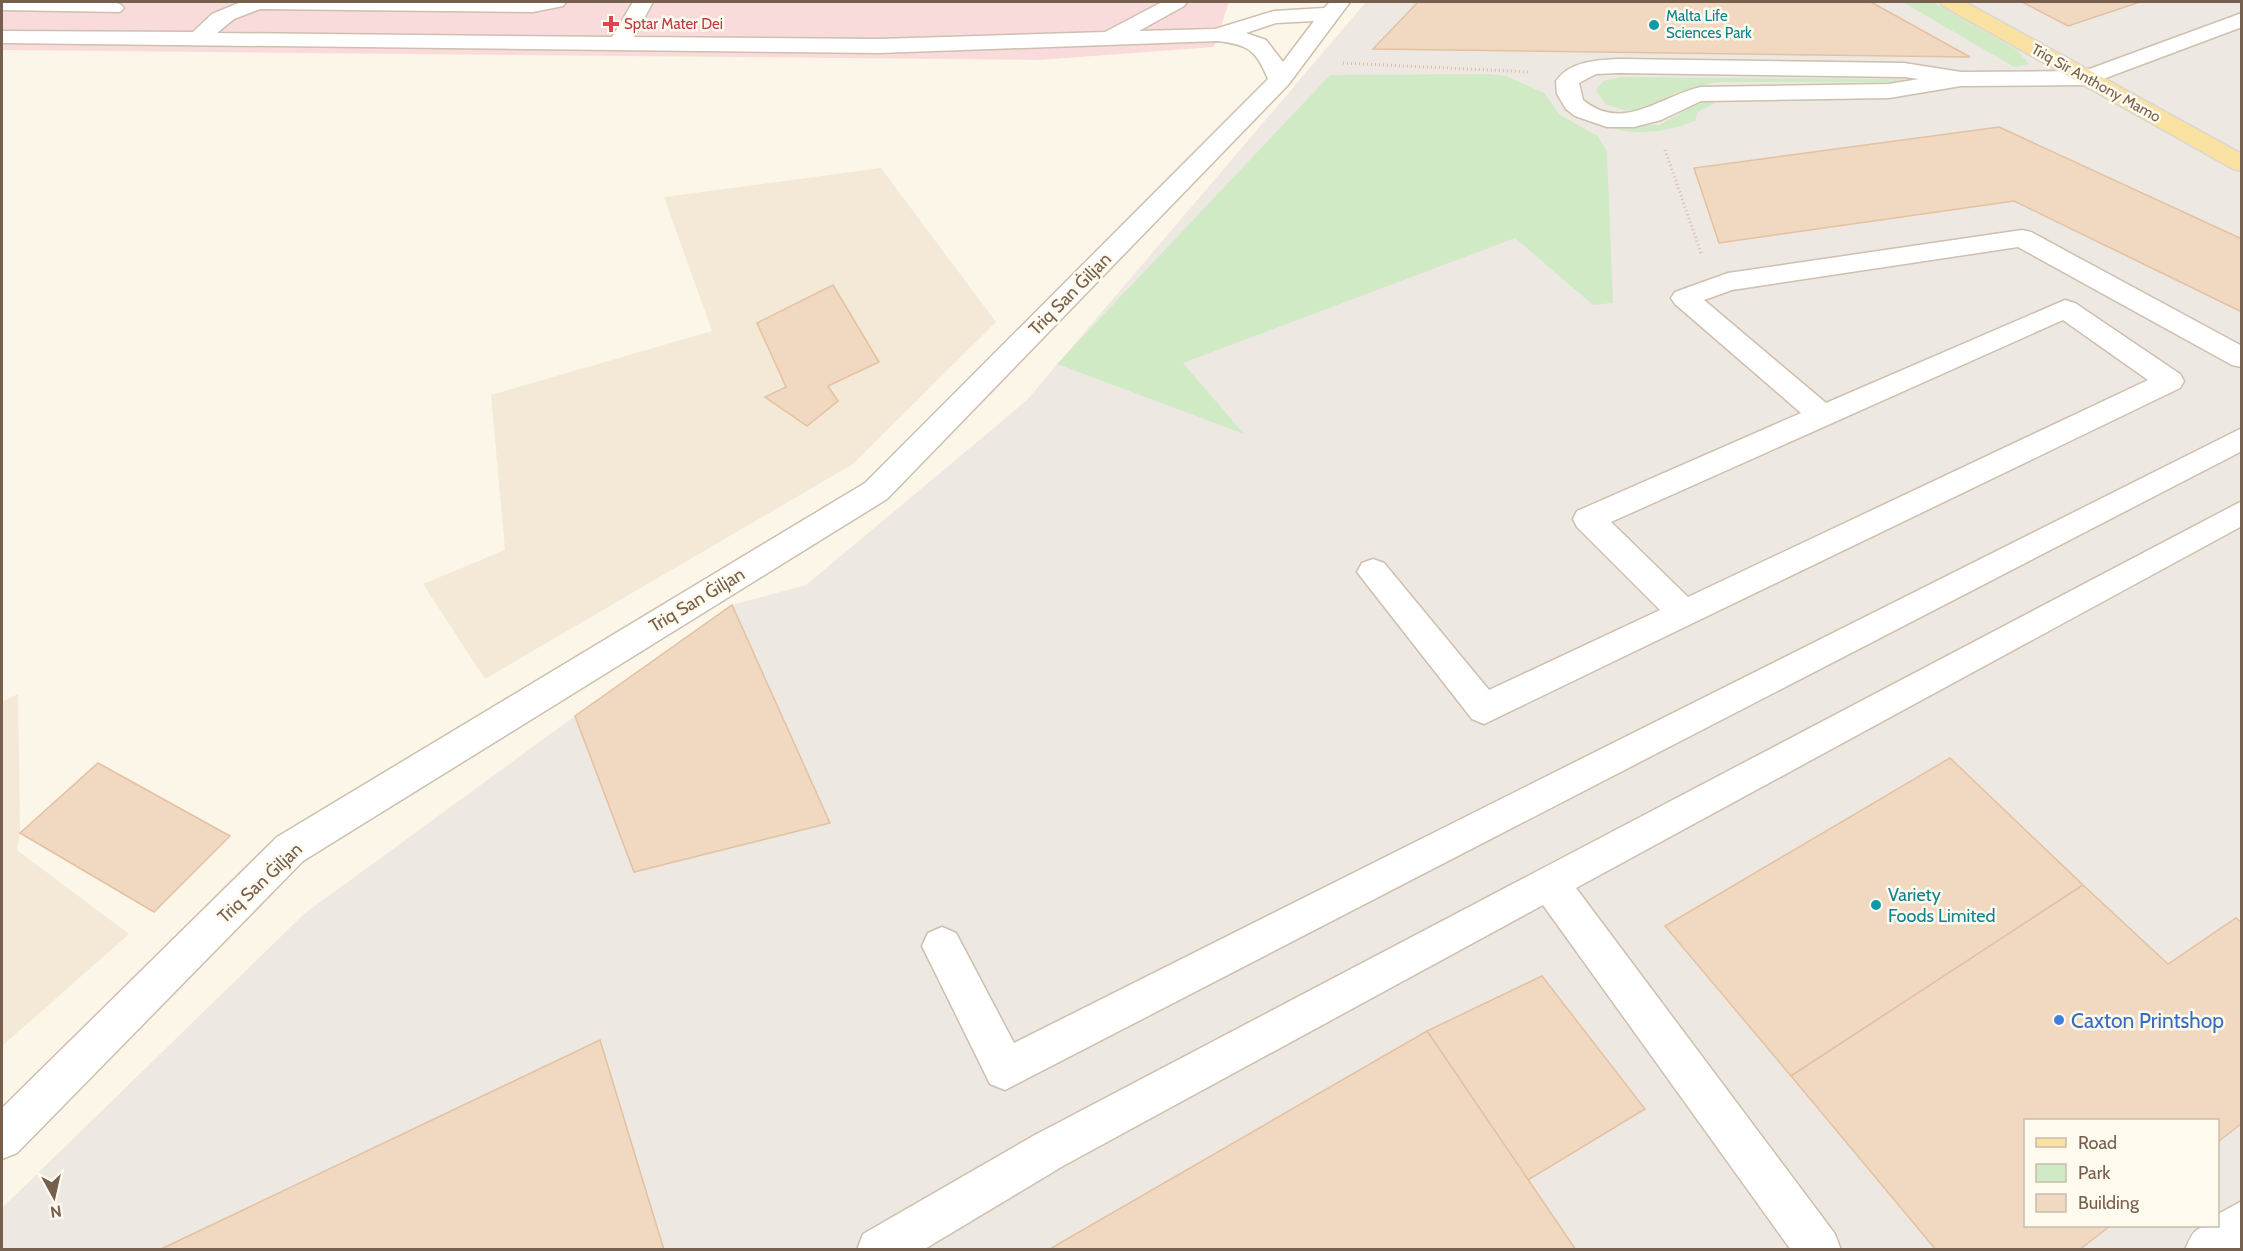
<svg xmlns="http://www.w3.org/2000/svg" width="2243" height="1251" font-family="Cabin,sans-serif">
<rect width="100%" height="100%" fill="#fcf6e8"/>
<g fill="#f4e9d6">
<polygon points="881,168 996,322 853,464 485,679 423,584 505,550 491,395 712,331 664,197"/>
<polygon points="18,694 20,833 17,850 129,934 2,1046 2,702"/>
</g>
<path fill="#ede8e1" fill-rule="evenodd" d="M1366,2H2241V1249L2,1250V1208L304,914L575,716L732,605L806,585L1026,401ZM2026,1120H2218V1226H2026Z"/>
<polygon fill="#fadbdc" points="2,2 1229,2 1214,47 1039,60 2,50"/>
<g fill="#d1eac6">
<polygon points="1903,2 1933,2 2017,50 2029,64 2014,67"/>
<polygon points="1489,74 1506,76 1544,93 1560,115 1598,136 1607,152 1613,303 1593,305 1515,238 1183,363 1244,434 1057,364 1330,75"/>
<polygon points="1621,77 1903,79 1906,82 1716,82 1675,93 1644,111 1624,110 1605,104 1596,90 1603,81"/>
<path d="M1728,96L1698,112L1695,121C1647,139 1612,136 1568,107L1578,100L1594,114L1633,125H1660L1700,102Z"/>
</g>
<g fill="#f1d8c0" stroke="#e3c1a1" stroke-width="1.5">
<polygon points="1418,2 1871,2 1970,57 1373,49"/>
<polygon points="2022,2 2140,2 2068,26"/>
<polygon points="1999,127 2242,239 2242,312 2014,201 1719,243 1694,168"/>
<polygon points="833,285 879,362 828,386 838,401 807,426 765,397 786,387 757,323"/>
<polygon points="732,605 830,823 634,872 575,716"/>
<polygon points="1950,758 2083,885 1791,1076 1665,926"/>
<polygon points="98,763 230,836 154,912 20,833"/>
<polygon points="2083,885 2168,964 2236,918 2242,923 2242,1123 2218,1142 2218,1120 2026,1120 2026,1226 2110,1226 2079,1250 1936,1250 1791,1076"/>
<polygon points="1542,976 1645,1109 1528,1180 1427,1031"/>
<polygon points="1427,1031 1576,1250 1048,1250"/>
<polygon points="600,1040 664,1250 159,1250"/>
</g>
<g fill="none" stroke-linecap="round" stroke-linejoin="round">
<g stroke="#cebfae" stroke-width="3">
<g id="minor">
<polygon points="2,2 112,2 120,4 124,8 120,12 2,10"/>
<path d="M241,2H566L563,6L533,12L260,9L234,19L217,33L612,37L633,2H653L634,37L879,39L1105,32L1162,2H1187L1184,6L1139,31L1215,29L1274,11L1324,8L1330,2H1350L1288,85L887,499L303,861L17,1153L2,1159V1108L277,837L865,483L1268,79C1256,50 1249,45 1218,41L879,53L2,43V31L193,32L212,14ZM1314,21L1283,62L1266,40L1246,33L1276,23Z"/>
<path d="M2242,13V27L2087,85L1961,86L1889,98L1701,101L1661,120L1634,127H1607L1575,116L1566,109L1557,94L1556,81C1570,61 1597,60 1619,59L1904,63L1961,72L2084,71ZM1619,73L1904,77L1919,79L1889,84L1701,87C1660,96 1623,133 1583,100L1579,83L1596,74Z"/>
<path d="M2022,230L2031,232L2242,346V367L2232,365L2018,247L1732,290L1704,300L1826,403L2065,300L2075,303L2180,374L2184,381L2180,388L1484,724L1472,719L1357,572L1362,563L1373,559L1384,563L1489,690L1660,610L1577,527L1573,519L1577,511L1801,413L1675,304L1671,298L1675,292L1728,273ZM2063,320L2148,380L1688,597L1611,522Z"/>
<polygon points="2242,428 2242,451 1005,1090 990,1084 922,946 928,933 942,927 956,933 1014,1043"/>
<polygon points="2242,501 2242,526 1576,888 1835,1234 1841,1250 1791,1250 1543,905 1063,1166 923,1250 857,1250 863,1234 1033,1136"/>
<path d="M2242,1201V1250H2185C2193,1230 2196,1226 2218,1226V1214Z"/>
</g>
</g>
<g stroke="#dbd5d0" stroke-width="3">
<polygon id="major" points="1940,2 1965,2 2242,154 2242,171 2233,169 1943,6"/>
</g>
<g stroke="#d6bca3" stroke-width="3" stroke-dasharray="1 3" stroke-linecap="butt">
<polyline points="1343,63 1530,72"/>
<polyline points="1665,150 1701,253"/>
</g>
<use href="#minor" fill="#fff" fill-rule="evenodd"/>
<use href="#major" fill="#f9e1a2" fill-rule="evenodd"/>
</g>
<path fill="#e0444e" stroke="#fffaee" stroke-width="2" d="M608 15h6v6h6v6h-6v6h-6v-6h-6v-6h6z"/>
<g fill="#0f9aa8" stroke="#fffaee" stroke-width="2">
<circle cx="1654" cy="25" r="6"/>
<circle cx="1876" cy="905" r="6"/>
</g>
<circle fill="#3f7fe0" stroke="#fffaee" stroke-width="2" cx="2059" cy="1020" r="6"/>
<g text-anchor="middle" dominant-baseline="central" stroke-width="5" stroke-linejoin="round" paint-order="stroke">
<g font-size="15" fill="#0d838f" stroke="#fffaee" text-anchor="start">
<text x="1666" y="16">Malta Life<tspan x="1666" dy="17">Sciences Park</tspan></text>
</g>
<g font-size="15" fill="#be3a42" stroke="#fffaee" text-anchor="start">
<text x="624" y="24">Sptar Mater Dei</text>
</g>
<g font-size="15" fill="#765f4c" stroke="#fffaee">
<text transform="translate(2096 83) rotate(29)">Triq Sir Anthony Mamo</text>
</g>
<g font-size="18" fill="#765f4c" stroke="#fffaee">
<text transform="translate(1070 294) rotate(-45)">Triq San Ġiljan</text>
<text transform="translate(697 600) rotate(-31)">Triq San Ġiljan</text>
<text transform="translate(260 883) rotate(-43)">Triq San Ġiljan</text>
</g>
<g font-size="18" fill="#0d838f" stroke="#fffaee" text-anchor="start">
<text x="1888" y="895">Variety<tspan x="1888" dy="21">Foods Limited</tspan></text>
</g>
<g font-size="21" fill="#366cbe" stroke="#fffaee" text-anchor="start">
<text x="2071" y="1020">Caxton Printshop</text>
</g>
</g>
<rect width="2243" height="1251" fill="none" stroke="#765f4c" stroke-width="6"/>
<rect x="2024" y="1119" width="195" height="108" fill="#fffaee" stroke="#c8bcad" stroke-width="1.5"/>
<rect x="2036" y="1138" width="30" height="9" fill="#f9e1a2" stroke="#c8bcad" stroke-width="1.5"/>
<text x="2078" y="1149" font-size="18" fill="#765f4c">Road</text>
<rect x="2036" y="1164" width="30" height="18" fill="#d1eac6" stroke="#c8bcad" stroke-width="1.5"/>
<text x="2078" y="1179" font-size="18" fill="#765f4c">Park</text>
<rect x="2036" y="1194" width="30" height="18" fill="#f1d8c0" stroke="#c8bcad" stroke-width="1.5"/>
<text x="2078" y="1209" font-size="18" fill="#765f4c">Building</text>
<g transform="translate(54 1197) rotate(172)" stroke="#fffaee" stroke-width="4.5" paint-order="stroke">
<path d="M0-4.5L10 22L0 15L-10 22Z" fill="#765f4c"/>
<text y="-9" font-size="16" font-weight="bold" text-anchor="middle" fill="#765f4c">N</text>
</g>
</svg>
